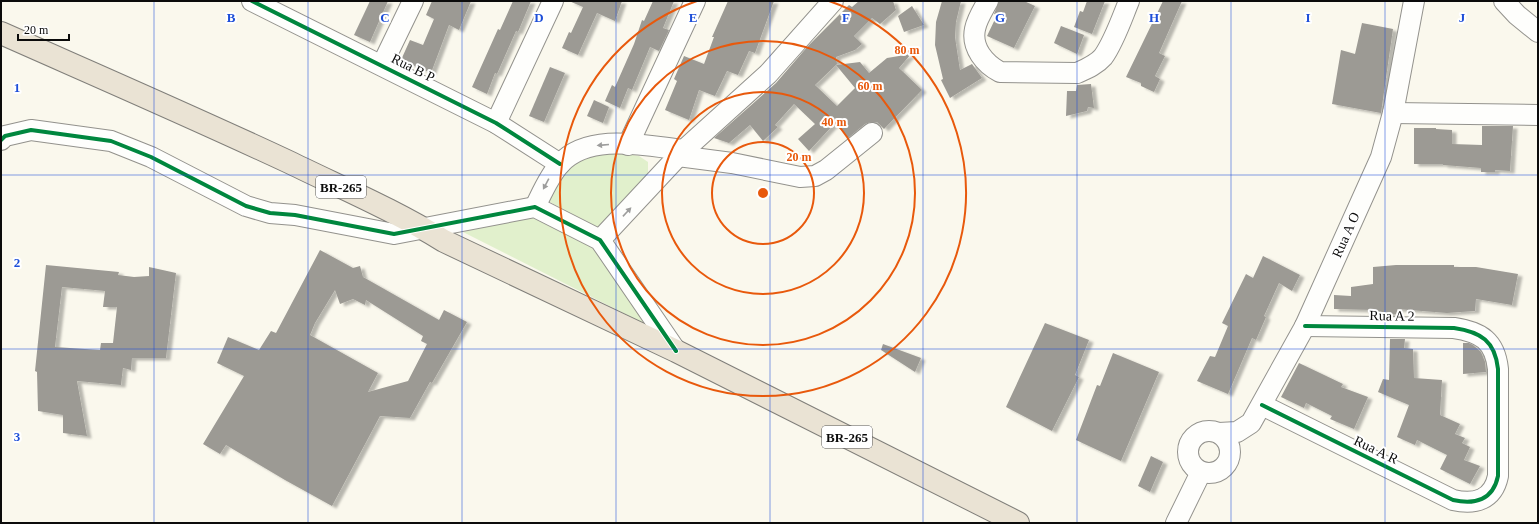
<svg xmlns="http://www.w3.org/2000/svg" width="1539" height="524" font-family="Georgia,serif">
<defs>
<filter id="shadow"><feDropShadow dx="4.5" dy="2.5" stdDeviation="1" flood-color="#0004"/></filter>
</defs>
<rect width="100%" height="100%" fill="#faf8ed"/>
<g fill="#e1f0cc">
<path d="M614,152L639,156L648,162V176L597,228L548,201C558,184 570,160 592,154C599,152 607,153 614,152Z"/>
<polygon points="535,216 594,247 649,326 463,232"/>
</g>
<g fill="#9c9a94" fill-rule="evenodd" filter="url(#shadow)">
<polygon points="370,1 388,1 370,42 354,35"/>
<polygon points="432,1 471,1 459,30 449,25 431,73 401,60 410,40 423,45 434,19 426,15"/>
<polygon points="513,1 531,1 518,32 516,31 497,74 495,73 487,94 472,87 498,29 500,30"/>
<polygon points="569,1 622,1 615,21 597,13 578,55 562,48 569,32 571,33 583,7"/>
<polygon points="653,1 674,1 663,28 669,30 659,51 650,47 632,90 628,88 620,108 605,101 612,85 615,87 634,44 642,20 644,21"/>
<polygon points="728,1 774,1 755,53 749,51 738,75 727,71 715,96 699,90 689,120 665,110 677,81 674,79 684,56 704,64 714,37 712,37"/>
<polygon points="859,1 893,1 896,10 880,24 872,18 854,36 862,44 855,50 836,57 837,64 815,85 837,106 855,88 836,65 860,62 869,73 887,58 911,54 899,68 922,90 884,129 877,122 870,122 865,124 848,138 835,123 809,151 798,139 815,124 794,104 775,125 778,127 763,141 750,125 729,143 714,138 776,83 808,46 849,5 852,7"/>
<polygon points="942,1 961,1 956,22 955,37 960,70 972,64 982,78 950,98 941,80 943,79 935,45 936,22"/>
<polygon points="999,1 1024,1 1035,6 1014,48 987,36 997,15 994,14"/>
<polygon points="1087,1 1105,1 1092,34 1074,27 1080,11 1083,12"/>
<polygon points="1163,1 1182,1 1159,53 1165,56 1155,76 1160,79 1154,92 1141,86 1141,83 1126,77"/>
<polygon points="912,6 924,25 904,32 898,16"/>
<polygon points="1362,23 1393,29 1381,113 1332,104 1341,50 1355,54"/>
<polygon points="1061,26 1084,35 1077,54 1054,43"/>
<polygon points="550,67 565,73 544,122 529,116"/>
<polygon points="1091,84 1094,108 1088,107 1087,111 1066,116 1067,91 1076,91 1077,85"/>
<polygon points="594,100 609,107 603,123 587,116"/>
<polygon points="1482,126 1513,126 1510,171 1495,170 1495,172 1481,172 1481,168 1443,165 1443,164 1414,164 1414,128 1436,128 1436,129 1452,130 1452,144 1482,145"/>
<path d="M320,250L353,268L360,266L363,277L439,320L444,310L467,322L432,383L430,382L410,418L380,416L332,506L285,480L226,445L220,454L203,444L244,376L217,363L228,337L259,350L271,331L276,333ZM335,290L340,304L353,299L365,305L366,300L423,336L421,341L427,344L408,381L368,392L378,373L310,335L315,323Z"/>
<polygon points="1263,256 1300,275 1292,291 1279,283 1264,316 1266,317 1256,340 1252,338 1228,394 1197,381 1210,356 1215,357 1228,326 1222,323 1246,274 1253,278"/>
<path d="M46,265L119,272L118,275L134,277L149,276V267L176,273L166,358H132L131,370L123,368L121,385L77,381L87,436L63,433V415L38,411L37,372L35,371ZM62,287L105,291L103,307H117L113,343H101L100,350L55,347Z"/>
<polygon points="1396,265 1454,265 1454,267 1476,267 1518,274 1512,305 1476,299 1475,311 1447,313 1397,309 1397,314 1373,314 1373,310 1334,309 1334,295 1351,296 1351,287 1373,284 1373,267"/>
<polygon points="1045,323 1089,340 1075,375 1079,377 1052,431 1006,407"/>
<polygon points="1390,339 1405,339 1404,348 1413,349 1414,378 1442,380 1440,415 1460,424 1455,434 1465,438 1462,443 1470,447 1464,460 1480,466 1470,484 1440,469 1447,455 1417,440 1415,445 1397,437 1409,405 1378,392 1383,379 1389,380"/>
<polygon points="1463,343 1469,343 1473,345 1481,352 1485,362 1486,372 1463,374"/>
<polygon points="883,344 921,358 915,372 881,350"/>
<polygon points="1113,353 1159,372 1121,461 1076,440 1097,385 1100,386"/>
<polygon points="1299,363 1343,384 1341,387 1368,397 1354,429 1330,419 1332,416 1306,403 1304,408 1281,397"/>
<polygon points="1151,456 1163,462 1150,492 1138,486"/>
</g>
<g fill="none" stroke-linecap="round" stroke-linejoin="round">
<g stroke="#93928d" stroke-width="22">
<g id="minor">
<polyline points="252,1 496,123 560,164"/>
<path d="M988,1C983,10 977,19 975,29C971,48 985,64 1000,72L1077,73C1086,69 1096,65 1103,57C1114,42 1122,18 1129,1"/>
<polyline points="1504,1 1517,15 1538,32"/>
<polyline points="382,65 413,1"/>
<polyline points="1393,113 1538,115"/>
<polyline points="496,123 553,1"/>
<polyline points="1,140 5,136 31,130 111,141 151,157 246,206 270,213 295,215 394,234 535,207 600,240 676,351"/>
<polyline points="628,145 695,1"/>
<polyline points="678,156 732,163 800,177 815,176 826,170 872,133"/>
<path d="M535,207C542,193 549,176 560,164C589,132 646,146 684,150"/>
<polyline points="600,240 684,150 768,74 833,1"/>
<path d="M1262,405L1453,500C1475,505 1493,500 1498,476V369C1495,341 1481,332 1454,328L1305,326"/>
<circle cx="1209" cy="452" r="21"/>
<polyline points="1219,433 1237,432 1251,423 1305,326 1381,157 1393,113 1414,1"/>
<polyline points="1176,523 1201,472"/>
</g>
</g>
<g stroke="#807f7a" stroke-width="24">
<path id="trunk" d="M1,33C98,76 195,118 291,163C342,188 396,211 444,241L676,351L1018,523"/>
</g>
<use href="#minor" stroke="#fefefc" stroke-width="20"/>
<use href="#trunk" stroke="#eae3d4" stroke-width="22"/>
<g stroke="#fff" stroke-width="6">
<g id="cycleway">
<polyline points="252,1 496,123 560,164"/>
<polyline points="1,140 5,136 31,130 111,141 151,157 246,206 270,213 295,215 394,234 535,207 600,240 676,351"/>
<path d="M1262,405L1453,500C1475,505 1493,500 1498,476V369C1495,341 1481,332 1454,328L1305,326"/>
</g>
</g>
<use href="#cycleway" stroke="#00873e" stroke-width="4"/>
</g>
<defs><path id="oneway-solid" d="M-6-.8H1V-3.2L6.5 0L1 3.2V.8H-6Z"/></defs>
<g fill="#9d9d9c">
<use href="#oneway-solid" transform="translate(603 145) rotate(175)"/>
<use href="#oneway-solid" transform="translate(546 184) rotate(118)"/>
<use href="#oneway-solid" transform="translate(627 212) rotate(-47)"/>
</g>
<path fill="none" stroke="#1d4ed8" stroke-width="1" stroke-opacity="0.55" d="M154,1V523M308,1V523M462,1V523M616,1V523M770,1V523M923,1V523M1077,1V523M1231,1V523M1385,1V523M1,175H1538M1,349H1538"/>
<g fill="none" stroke="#e8590c" stroke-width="2">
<circle cx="763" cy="193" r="51"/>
<circle cx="763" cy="193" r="101"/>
<circle cx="763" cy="193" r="152"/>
<path d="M829 1A203 203 0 1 1 697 1"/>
</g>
<g text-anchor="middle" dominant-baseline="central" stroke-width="4" stroke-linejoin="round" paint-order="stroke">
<g fill="#fff" stroke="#545454" stroke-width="1">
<rect x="316" y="176" width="50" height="22" rx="3"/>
<rect x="822" y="426" width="50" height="22" rx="3"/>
</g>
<g font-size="13" font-weight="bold" fill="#0b0b0b">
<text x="341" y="187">BR-265</text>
<text x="847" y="437">BR-265</text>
</g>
<g font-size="14" fill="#0b0b0b" stroke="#fff">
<text transform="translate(413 68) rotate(27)">Rua B P</text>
<text transform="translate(1346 235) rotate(-66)">Rua A O</text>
<text transform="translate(1392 316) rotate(1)">Rua A 2</text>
<text transform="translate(1376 450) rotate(26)">Rua A R</text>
</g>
</g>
<g font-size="13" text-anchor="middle" font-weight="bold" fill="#1d4ed8" stroke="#fff" stroke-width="4" stroke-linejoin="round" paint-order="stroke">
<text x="231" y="22">B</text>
<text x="385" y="22">C</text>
<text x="539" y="22">D</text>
<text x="693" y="22">E</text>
<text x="846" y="22">F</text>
<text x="1000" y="22">G</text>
<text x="1154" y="22">H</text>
<text x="1308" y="22">I</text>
<text x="1462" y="22">J</text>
<text x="17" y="92">1</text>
<text x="17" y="267">2</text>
<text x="17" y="441">3</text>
</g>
<circle cx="763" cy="193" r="6" fill="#e8590c" stroke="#fff" stroke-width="2"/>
<g font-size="12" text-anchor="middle" font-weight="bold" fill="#e8590c" stroke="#fff" stroke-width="4" stroke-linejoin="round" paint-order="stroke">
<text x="907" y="54">80 m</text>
<text x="870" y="90">60 m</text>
<text x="834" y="126">40 m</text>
<text x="799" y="161">20 m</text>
</g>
<rect width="1539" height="524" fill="none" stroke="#0b0b0b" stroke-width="4"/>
<path d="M18 34v6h51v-6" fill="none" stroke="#0b0b0b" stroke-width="2"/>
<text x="24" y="34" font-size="12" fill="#0b0b0b" stroke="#ffffff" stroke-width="3" paint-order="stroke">20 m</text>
</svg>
